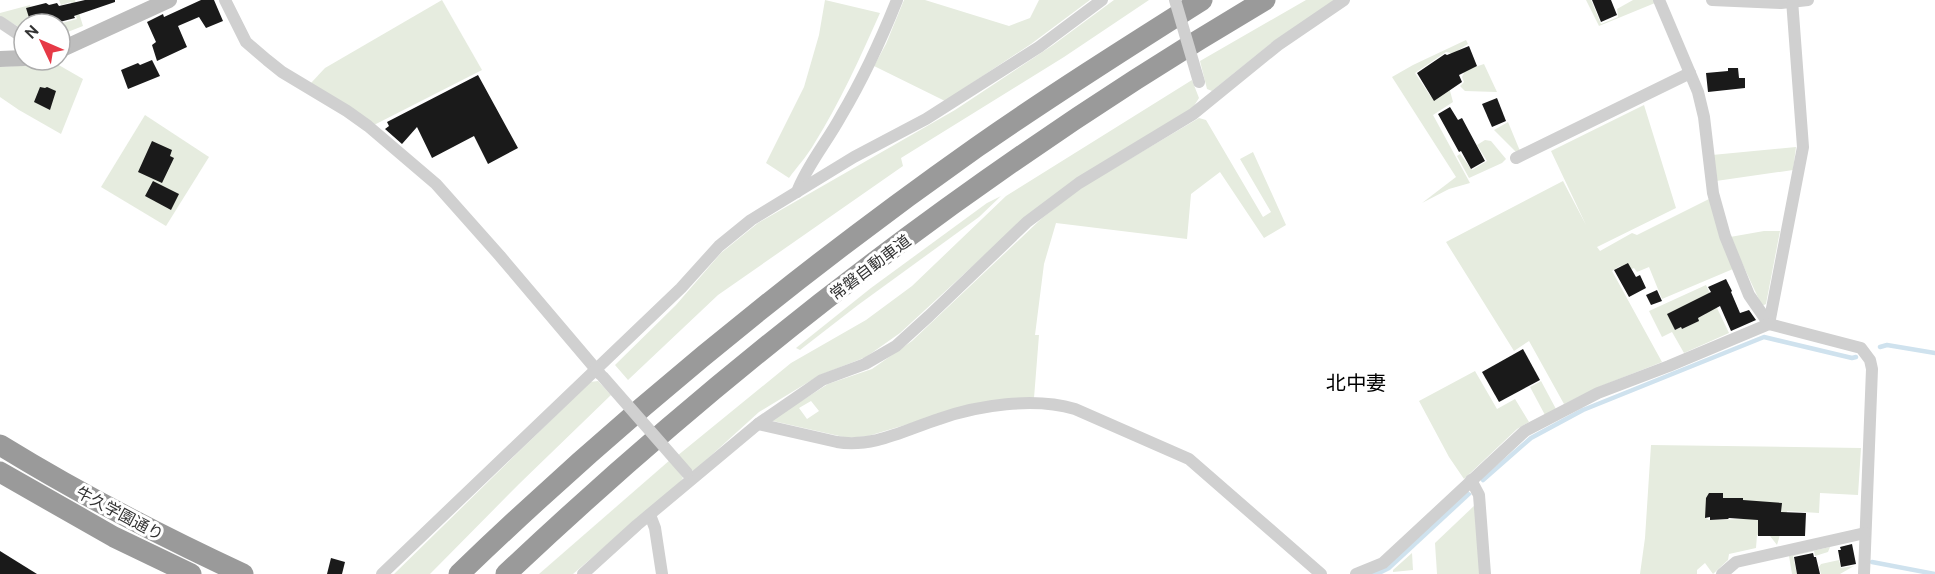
<svg xmlns="http://www.w3.org/2000/svg" width="1935" height="574" font-family="Ubuntu,'Noto Sans JP',sans-serif">
<rect width="100%" height="100%" fill="#fff"/>
<g fill="#e6ecdf" fill-rule="evenodd">
<polygon points="59,0 75,0 83,26 60,35 60,24 58,24 77,19 71,2 61,5"/>
<polygon points="442,0 482,70 374,125 311,83 325,68"/>
<path d="M825,0L880,13C860,58 840,102 814,144C807,156 797,167 789,178L766,163L804,87L819,35Z"/>
<polygon points="904,0 925,0 1009,26 1030,18 1039,0 1090,0 1031,44 945,101 874,66 886,44"/>
<polygon points="1114,0 1149,0 1064,57 901,158 903,166 718,295 628,380 615,365 676,305 721,253 758,223 955,110 1053,45"/>
<polygon points="1306,0 1336,0 1274,41 1212,91 1207,89 1200,61"/>
<polygon points="1586,0 1591,0 1601,24 1618,17 1617,9 1633,0 1654,0 1655,3 1599,26"/>
<polygon points="30,5 33,15 27,17 29,24 24,24 24,30 0,16 0,13"/>
<polygon points="1466,40 1468,44 1457,51 1461,61 1472,68 1484,64 1497,92 1465,91 1460,86 1464,82 1462,77 1464,73 1451,53 1446,52 1415,73 1431,97 1449,87 1453,102 1433,115 1470,183 1449,189 1422,203 1456,177 1392,77 1413,65"/>
<polygon points="50,60 83,79 61,134 19,110 0,97 0,67 33,65"/>
<polygon points="1192,80 1199,98 1192,109 1027,216 900,333 866,357 820,375 759,412 694,471 688,469 677,456 791,363 866,320 912,286 1006,196"/>
<polygon points="1644,105 1676,208 1597,247 1600,251 1632,233 1637,235 1709,199 1733,269 1662,299 1649,267 1637,272 1634,268 1625,272 1620,266 1612,271 1662,362 1601,386 1564,404 1529,341 1514,351 1446,242 1563,181 1586,225 1551,151"/>
<polygon points="145,115 209,157 166,226 101,187"/>
<path d="M1199,118L1206,120L1263,217L1271,212L1240,159L1253,152L1286,225L1264,238L1220,172L1191,194L1187,239L1056,223L1044,264L1035,335H1039L1034,398L905,425L868,436L848,438L773,421V419L828,384L872,369L912,341L1041,219L1079,189ZM811,401L819,411L807,419L799,408Z"/>
<polygon points="1508,122 1520,151 1516,152 1494,130"/>
<polygon points="1485,140 1491,141 1506,159 1502,163 1469,178 1457,156 1460,154 1472,170 1487,161 1477,145"/>
<polygon points="1796,147 1793,170 1716,181 1712,155"/>
<polygon points="1001,196 979,217 858,305 800,350 796,348 871,288 987,203"/>
<polygon points="1764,231 1780,231 1766,304 1762,306 1730,237"/>
<path d="M1706,285L1729,333L1684,353L1672,332L1662,337L1649,311ZM1699,299L1706,314L1698,318V321L1682,329L1681,327L1675,330L1668,314Z"/>
<polygon points="1475,371 1497,409 1515,399 1529,422 1517,429 1464,479 1449,457 1419,401"/>
<polygon points="598,381 611,395 519,484 430,574 394,574 590,382"/>
<polygon points="1541,381 1556,409 1545,415 1530,387"/>
<path d="M1651,445L1861,448L1858,495L1820,493L1819,513L1787,511L1777,545L1770,536L1757,535L1756,548L1729,554L1728,560L1713,574L1705,563L1697,570V574H1640L1645,538ZM1709,493H1722L1723,498H1743V519L1709,520L1706,518Z"/>
<polygon points="670,460 683,478 680,482 573,574 539,574"/>
<polygon points="1475,505 1481,574 1437,574 1435,543"/>
<polygon points="1830,547 1828,552 1815,556 1814,551 1793,556 1797,574 1792,574 1789,556"/>
<polygon points="1412,553 1413,570 1393,572 1393,570"/>
<polygon points="1839,560 1841,568 1854,566 1840,574 1821,574 1819,567 1821,564"/>
</g>
<polygon fill="#cfe2ee" points="1468,491 1472,494 1390,570 1382,574 1370,574"/>
<g fill="none" stroke-linecap="round" stroke-linejoin="round">
<g stroke="#cfe2ee" stroke-width="4.5">
<polyline points="1880,347 1887,345 1935,353"/>
<polyline points="1483,480 1531,438 1583,410 1764,337 1852,358 1856,357"/>
<polyline points="1872,562 1935,574"/>
</g>
</g>
<g fill="#1a1a1a">
<polygon points="85,0 115,0 115,2 74,16 75,18 52,24 31,24 26,8 46,3 49,5 57,3 59,6"/>
<polygon points="201,0 214,0 223,21 206,28 199,17 178,26 187,47 157,61 152,45 156,42 147,22 163,14 164,17"/>
<polygon points="1592,0 1611,0 1617,15 1601,22"/>
<polygon points="1469,46 1477,66 1459,75 1462,82 1434,101 1417,73 1445,54 1447,55"/>
<polygon points="152,60 160,76 128,89 121,70 138,63 140,65"/>
<polygon points="1728,68 1738,68 1739,78 1745,78 1745,88 1708,92 1706,73 1728,71"/>
<polygon points="478,75 518,148 488,164 474,136 432,158 417,127 402,144 385,129 389,126 387,122"/>
<polygon points="40,87 45,88 47,87 56,91 50,110 34,102"/>
<polygon points="1497,98 1506,121 1492,127 1482,104"/>
<polygon points="1450,107 1458,120 1462,118 1485,161 1471,169 1461,151 1459,152 1438,114"/>
<polygon points="152,141 172,150 170,156 174,158 162,183 138,172"/>
<polygon points="153,181 179,194 171,210 145,196"/>
<polygon points="1628,263 1636,277 1640,275 1646,288 1629,297 1614,270"/>
<polygon points="1726,279 1732,291 1731,292 1740,313 1749,310 1756,320 1731,331 1720,306 1698,318 1699,321 1682,329 1681,327 1675,330 1667,314 1711,292 1708,287"/>
<polygon points="1657,290 1662,301 1651,305 1646,295"/>
<polygon points="1523,349 1540,380 1499,402 1482,372"/>
<polygon points="1709,493 1723,493 1723,498 1743,498 1743,500 1782,503 1781,512 1806,513 1805,536 1758,536 1758,520 1729,518 1728,519 1710,520 1710,517 1705,518 1706,498"/>
<polygon points="1852,544 1856,564 1841,567 1838,550 1841,550 1840,547"/>
<polygon points="0,551 37,574 0,574"/>
<polygon points="1813,553 1814,557 1816,557 1820,574 1797,574 1794,557"/>
<polygon points="331,558 345,562 342,574 327,574"/>
</g>
<g fill="none" stroke-linecap="round" stroke-linejoin="round">
<g stroke="#d0d0d0" stroke-width="12">
<polyline points="225,0 246,42 267,60 282,72 347,111 368,126 436,184 500,256 600,374"/>
<polyline points="1659,0 1698,92 1704,117 1713,193 1725,236 1749,295 1769,324"/>
<polyline points="1712,0 1781,3 1808,0"/>
<polyline points="0,22 24,38"/>
<polyline points="1516,158 1690,73"/>
<path d="M797,192C807,165 827,142 841,116C863,79 881,40 897,0"/>
<polyline points="1769,324 1803,147 1792,0"/>
<path d="M758,424L837,442C873,448 905,430 939,419C978,405 1034,397 1075,409L1189,459L1321,574"/>
<polyline points="1471,480 1479,495 1485,574"/>
<polyline points="650,515 655,528 662,574"/>
<polyline points="382,574 681,288 719,246 751,220 854,157 926,119 1039,47 1102,0"/>
<polyline points="583,574 637,525 758,424 822,380 865,364 896,346 929,316 1027,222 1079,183 1193,114 1278,45 1344,0"/>
<polyline points="1356,574 1383,563 1525,431 1598,393 1669,366 1769,324 1861,348 1870,360 1872,369 1864,574"/>
<polyline points="1722,574 1736,562 1865,533"/>
</g>
<g stroke="#bdbdbd" stroke-width="16">
<polyline points="60,50 169,0"/>
<polyline points="0,59 24,58"/>
</g>
<g stroke="#9a9a9a" stroke-width="21">
<path d="M0,445C78,493 159,535 243,574"/>
<polyline points="0,472 114,537 191,574"/>
<path d="M459,574C620,419 794,276 977,147C1050,96 1126,48 1202,0"/>
<path d="M506,574C737,356 992,161 1265,0"/>
</g>
<g stroke="#d0d0d0" stroke-width="12">
<polyline points="1175,0 1199,82"/>
<polyline points="603,377 687,473"/>
</g>
</g>
<g text-anchor="middle" dominant-baseline="central" stroke-width="6" stroke-linejoin="round" paint-order="stroke">
<g font-size="16" fill="#333" stroke="#fff">
<text transform="translate(870 267) rotate(-37)">常磐自動車道</text>
<text transform="translate(120 513) rotate(28)">牛久学園通り</text>
</g>
<g font-size="20" fill="#000" stroke="#fff">
<text x="1356" y="382">北中妻</text>
</g>
</g>
<g transform="translate(42 42) rotate(314)"><circle r="28" fill="#ffffff" stroke="#adadad" stroke-width="1.5"/>
<path d="M0-4.5L10 22L0 15L-10 22Z" fill="#e63946"/>
<text y="-9" font-size="16" font-weight="bold" text-anchor="middle" fill="#333333">N</text>
</g>
</svg>
